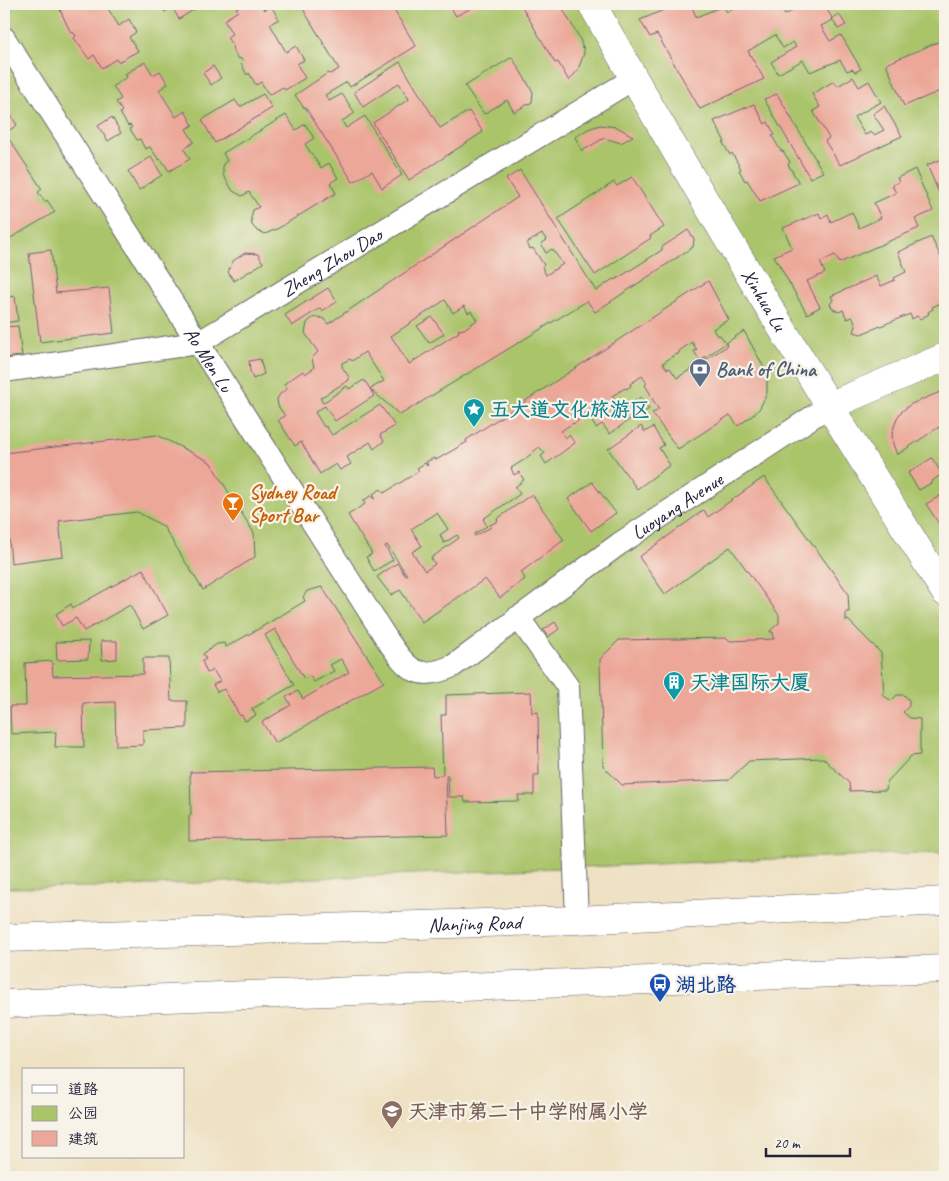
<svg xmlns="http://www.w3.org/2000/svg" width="949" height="1181" font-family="Caveat,'LXGW WenKai TC',sans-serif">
<rect width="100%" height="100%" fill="#f7f3e8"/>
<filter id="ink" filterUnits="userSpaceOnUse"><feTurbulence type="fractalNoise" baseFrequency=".02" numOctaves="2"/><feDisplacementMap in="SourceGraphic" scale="10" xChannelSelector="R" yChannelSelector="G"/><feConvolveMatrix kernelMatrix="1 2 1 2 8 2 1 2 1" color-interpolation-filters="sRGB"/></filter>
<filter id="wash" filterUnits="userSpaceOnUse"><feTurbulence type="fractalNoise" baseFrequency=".0096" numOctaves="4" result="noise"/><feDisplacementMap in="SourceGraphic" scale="20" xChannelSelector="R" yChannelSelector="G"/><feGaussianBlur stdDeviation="1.12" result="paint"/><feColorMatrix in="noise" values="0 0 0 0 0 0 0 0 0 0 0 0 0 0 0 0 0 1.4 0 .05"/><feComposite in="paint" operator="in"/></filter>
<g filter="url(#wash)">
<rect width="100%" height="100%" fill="#efe2c4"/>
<polygon fill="#aac46a" stroke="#667352" points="4,4 945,4 945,852 104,887 4,888"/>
<g id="blocks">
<g fill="#eca798" fill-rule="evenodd">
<polygon points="62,4 105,4 119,26 129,19 136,32 129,37 138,51 118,62 116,59 102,68 94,55 89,59 74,38 76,36 73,32 71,33 60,10 64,7"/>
<polygon points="161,4 203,4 179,19 172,7 165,12"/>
<polygon points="244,4 261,4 264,10 271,6 279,19 270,24 286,52 296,46 304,60 297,64 305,78 285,90 283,87 269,95 261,82 256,85 249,73 247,75 241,64 243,62 240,58 238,59 232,48 233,47 227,37 232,34 224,20 238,11 236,8"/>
<polygon points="300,4 390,4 416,46 350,87 347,82 325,95 329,101 342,94 355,113 342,121 346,128 365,116 402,175 382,188 372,171 353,182 305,107 304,108 295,95 328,73 330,74 339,69"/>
<polygon points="449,4 479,4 456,16"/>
<polygon points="529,4 560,4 579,37 582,45 582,48 583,46 584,53 578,70 569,81 558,62 555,63 522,7"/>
<polygon points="678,4 691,4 696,17 723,6 727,12 740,4 778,4 785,15 803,4 824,4 833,20 821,26 830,41 841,35 861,69 855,72 852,69 847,71 840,60 810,72 803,60 778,74 771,62 796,47 793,42 783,48 775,35 748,51 764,79 700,109 657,34 650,37 640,20"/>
<polygon points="839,14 846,25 838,29 832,19"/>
<polygon points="945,39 945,89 904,106 886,64"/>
<polygon points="512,57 533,92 532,102 514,112 507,100 484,114 465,86"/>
<polygon points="145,62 153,75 160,71 168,84 159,90 176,117 185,111 193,125 186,129 194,142 184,149 190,159 169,171 161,159 159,160 150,147 145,149 140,139 137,140 130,129 132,127 130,125 128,126 120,113 122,111 116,102 121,99 113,86 127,77 125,74"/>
<polygon points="400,62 440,128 469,111 483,132 409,180 373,123 409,99 399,83 363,107 354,92"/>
<polygon points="213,66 221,78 211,85 203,73"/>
<polygon points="4,75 10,84 5,85 8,103 4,104"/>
<polygon points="853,77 859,87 869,81 881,102 854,117 865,135 871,132 874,135 884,130 873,114 884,106 902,136 840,165 825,141 829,138 813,111 820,107 812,94 834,81 838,86"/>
<polygon points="263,94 272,108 215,143 202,120 235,100 240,107"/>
<polygon points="777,94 823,172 810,178 764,99"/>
<polygon points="754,104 765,124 768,122 775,135 772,136 781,151 783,151 790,162 788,164 799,183 760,201 747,180 745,181 739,170 741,169 732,153 730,155 723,143 725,142 714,121"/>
<polygon points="7,109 17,125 4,134 4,111"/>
<polygon points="286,115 296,130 305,124 314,138 305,144 321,168 329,163 338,178 330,183 336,193 277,229 265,234 257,231 252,225 251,218 253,210 259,207 249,192 242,196 233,191 223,175 223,164 227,161 223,153"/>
<polygon points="112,117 121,133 108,141 98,126"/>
<polygon points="600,125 617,127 633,136 621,143 604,138 582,151 575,137 588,129"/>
<polygon points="4,138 5,141 9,139 42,189 38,192 45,202 47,200 55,212 9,239 4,235 4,222 9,219 5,214 4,215"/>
<polygon points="151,157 162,175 139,190 128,171"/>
<polygon points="945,158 945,207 927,165"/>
<polygon points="915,169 933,211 915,219 919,228 839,263 835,255 820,262 825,273 807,281 820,307 807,314 774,256 792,248 783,228 819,213 821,218 828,214 831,222 852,212 859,228 881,218 874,203 896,193 892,185 899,182 897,178"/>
<path d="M520,170L596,291L613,279L615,280L662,250V247L688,230L694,239L693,247L595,312L587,301L400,415L370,389L384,381L365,352L352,361L350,359L342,363V367L349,377V380L320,398L323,403L347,386L349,389L364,380L369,387L374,396L335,421L325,406L315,412L324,427L326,426L332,435L380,405L395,426L380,435L384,441L374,449L370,442L347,457L351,464L340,470L336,464L320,474L301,442L295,446L278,420L285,416L278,406L277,399L280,394L287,389L284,384L303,371L305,374L314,368L312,358L318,352L305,333L307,323L312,318L318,317L324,319L328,324L518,197L506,179ZM542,234L547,240L541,244L546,253L552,249L563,264L546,275L542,267L544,265L533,248L530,249L527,243ZM445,300L453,313L464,306L468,313L471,311L477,320L464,329L458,330L459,332L409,364L391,336Z"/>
<polygon points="632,177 664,227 650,236 651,238 595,275 558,219 614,182 617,186"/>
<polygon points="931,237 941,257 945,255 945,301 932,307 933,309 928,312 929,314 920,319 917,316 912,319 910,314 861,334 854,332 856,326 853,317 847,319 843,310 839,312 833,309 830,304 833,300 831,296 876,276 881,286 895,280 894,278 906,272 898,252"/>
<polygon points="51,250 56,293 109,288 114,333 40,342 29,253"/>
<polygon points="245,253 258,254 263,263 234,281 228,272 233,261"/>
<path d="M708,281L729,320L726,322V321L713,329L717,336L720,335L726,343L744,331L767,373V393L760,408L753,415L738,426L730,415L678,449L652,413L659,410L650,395H651L645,385L647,383L642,376L630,384L631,386L626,389L625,388L612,396L615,401L618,399L624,408L641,397L649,409L636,418L634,416L610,434L602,424L596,428L591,420L595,417L589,412L577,420L578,421L574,424L573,423L561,431L565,438L569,435L575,443L546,464L541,456L545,453L539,447L524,460L511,468L514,475L519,472L524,480L515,487L520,494L483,519L487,526L474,534L475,536L491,527L490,525L498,521L497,519L532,494L564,540L521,572L525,579L500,598L485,579L422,622L400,590L391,595L377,577L397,563L405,575H407L387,545L385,546L393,560L374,571L366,557L372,554L348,515L365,504L363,501L372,495L374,499L375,498L373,494L381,489L384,493L419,471L417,468L425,463L427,466L428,465L426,462L434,458L436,460L467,442L466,440ZM692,342L697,350L694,351L700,361L726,343L727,346L677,378L670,368L667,369L663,363L676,354L677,355L679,353V351ZM437,513L448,529L440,535L444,543L457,535L459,538L431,558L435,564L425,571L412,552L422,546L411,529Z"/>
<polygon points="328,288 337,302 322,311 320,308 292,326 285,315"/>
<polygon points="15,296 18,321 4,323 4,298"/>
<polygon points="432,317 444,334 429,343 417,326"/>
<polygon points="18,326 22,356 4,358 4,327"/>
<polygon points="260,359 264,374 253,379 250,371 249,361"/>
<polygon points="945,390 945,432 943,433 939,427 897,455 893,444 892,433 897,418 901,412 911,404"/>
<polygon points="641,426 645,432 653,427 664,445 659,448 670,465 637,489 608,449"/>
<polygon points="157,435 210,462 254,533 255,557 203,590 163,526 137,512 59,521 63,556 11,563 8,527 9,527 4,477 4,453"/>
<polygon points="932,458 942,474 932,481 933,482 919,490 908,473"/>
<polygon points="764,477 848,593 849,612 846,612 846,621 848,620 881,653 884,693 882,694 891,701 897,695 904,695 909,700 909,706 903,712 910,718 920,719 920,755 911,756 887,782 886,790 850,791 849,783 823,758 749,761 729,780 622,785 603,766 600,663 600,659 619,640 727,638 730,641 774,639 773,632 770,632 770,631 779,623 779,615 730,547 665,594 639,557 704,510 708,517"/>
<polygon points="592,482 616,513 591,531 568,499"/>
<polygon points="945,493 945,533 926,504"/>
<polygon points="143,569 168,615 143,629 130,605 84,631 76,618 62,626 56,614 71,604 73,608"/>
<polygon points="322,587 384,682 275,743 262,722 291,705 286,697 298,691 303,699 349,672 341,659 330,665 334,671 314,682 310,676 304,679 275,629 265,635 294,685 252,709 256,715 245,721 242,715 240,716 224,689 217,692 213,685 220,681 213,670 207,673 202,661 206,659 203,654 217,644 224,643 226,647 260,628 305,601 303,597 307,591"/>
<polygon points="555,622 559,629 548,637 543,630"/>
<polygon points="89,641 88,659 57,660 56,642"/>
<polygon points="101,641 117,641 117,659 102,660"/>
<polygon points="143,658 169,658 171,701 187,701 187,728 143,730 143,745 116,746 115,702 83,703 84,747 55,747 56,732 11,734 10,706 26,706 25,663 52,661 53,676 143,674"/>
<polygon points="531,692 532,713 538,712 539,775 534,775 534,795 518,795 519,801 465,802 464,797 449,797 448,775 446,775 448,835 189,841 189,815 191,815 190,772 432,767 433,776 443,775 441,715 446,715 446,695"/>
</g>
</g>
</g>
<g filter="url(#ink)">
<use href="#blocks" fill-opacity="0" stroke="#6a656b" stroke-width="1"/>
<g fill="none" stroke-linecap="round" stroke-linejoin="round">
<g stroke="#6a656b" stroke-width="24">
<g id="street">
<path id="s1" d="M4,38L388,641C409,671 417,681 453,666L619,544L829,406"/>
<path id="s2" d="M4,371L198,343L633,79"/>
<polyline points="518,617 568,687 577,920"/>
</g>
</g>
<g stroke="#6a656b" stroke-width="29">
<g id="secondary">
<path id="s3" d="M592,4C703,204 824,398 945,592"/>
<polyline points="829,406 945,357"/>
</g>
</g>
<g stroke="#6a656b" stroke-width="29">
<g id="primary">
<path id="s4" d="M4,938L577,920L945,901"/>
<polyline points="4,1004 945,969"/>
</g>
</g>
<use href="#street" stroke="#fff" stroke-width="22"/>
<use href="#secondary" stroke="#fff" stroke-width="28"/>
<use href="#primary" stroke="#fff" stroke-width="28"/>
</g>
</g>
<defs>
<g id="bank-pin" transform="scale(1.125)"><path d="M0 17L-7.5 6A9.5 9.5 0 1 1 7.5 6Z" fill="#5c6f8a" stroke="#f7f3e8"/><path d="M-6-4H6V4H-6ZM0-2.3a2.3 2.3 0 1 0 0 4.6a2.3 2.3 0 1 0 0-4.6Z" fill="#fff"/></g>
<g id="sight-pin" transform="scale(1.125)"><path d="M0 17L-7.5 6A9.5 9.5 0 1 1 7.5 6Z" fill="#0f9aa8" stroke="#f7f3e8"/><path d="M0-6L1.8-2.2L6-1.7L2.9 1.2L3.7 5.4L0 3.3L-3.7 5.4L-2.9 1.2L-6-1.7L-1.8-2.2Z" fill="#fff"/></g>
<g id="bar-pin" transform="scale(1.125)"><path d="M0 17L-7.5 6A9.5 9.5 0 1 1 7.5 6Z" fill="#e8710a" stroke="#f7f3e8"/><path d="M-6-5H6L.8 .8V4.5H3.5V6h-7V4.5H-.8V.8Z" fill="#fff"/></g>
<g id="building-pin" transform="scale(1.125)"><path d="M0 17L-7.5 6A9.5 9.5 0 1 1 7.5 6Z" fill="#0f9aa8" stroke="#f7f3e8"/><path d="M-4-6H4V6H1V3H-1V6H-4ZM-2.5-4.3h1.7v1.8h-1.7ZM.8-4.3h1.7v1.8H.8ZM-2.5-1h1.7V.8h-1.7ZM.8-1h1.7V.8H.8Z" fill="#fff"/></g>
<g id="bus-pin" transform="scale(1.125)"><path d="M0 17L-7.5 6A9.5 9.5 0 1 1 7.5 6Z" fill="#1a4fb4" stroke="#f7f3e8"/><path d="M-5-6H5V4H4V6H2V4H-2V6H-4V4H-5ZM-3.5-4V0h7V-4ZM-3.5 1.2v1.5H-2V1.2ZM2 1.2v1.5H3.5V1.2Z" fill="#fff"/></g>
<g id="school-pin" transform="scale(1.125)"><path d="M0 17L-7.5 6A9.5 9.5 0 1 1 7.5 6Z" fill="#8d6e63" stroke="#f7f3e8"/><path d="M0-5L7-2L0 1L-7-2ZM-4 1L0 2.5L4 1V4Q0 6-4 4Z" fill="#fff"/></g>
</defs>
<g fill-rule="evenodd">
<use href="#bank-pin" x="700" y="369"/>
<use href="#sight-pin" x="474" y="409"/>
<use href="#bar-pin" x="233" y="503"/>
<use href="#building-pin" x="674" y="682"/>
<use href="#bus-pin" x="660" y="984"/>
<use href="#school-pin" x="392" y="1111"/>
</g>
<g text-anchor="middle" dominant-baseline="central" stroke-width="4.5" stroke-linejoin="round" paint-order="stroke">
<g font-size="20" fill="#22223b" stroke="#f7f3e8">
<text stroke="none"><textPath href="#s2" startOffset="352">Zheng Zhou Dao</textPath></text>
<text stroke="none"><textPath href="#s3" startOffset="342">Xinhua Lu</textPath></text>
<text stroke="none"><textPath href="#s1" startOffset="381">Ao Men Lu</textPath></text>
<text stroke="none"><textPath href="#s1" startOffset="1070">Luoyang Avenue</textPath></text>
<text stroke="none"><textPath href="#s4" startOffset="471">Nanjing Road</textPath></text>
</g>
<g font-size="20" font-weight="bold" fill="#4e5e75" stroke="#f7f3e8" text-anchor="start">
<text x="716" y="369">Bank of China</text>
</g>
<g font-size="20" font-weight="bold" fill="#0d838f" stroke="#f7f3e8" text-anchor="start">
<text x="490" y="409">五大道文化旅游区</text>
<text x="690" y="682">天津国际大厦</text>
</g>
<g font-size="20" font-weight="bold" fill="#c56008" stroke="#f7f3e8" text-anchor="start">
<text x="249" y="492">Sydney Road<tspan x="249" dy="23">Sport Bar</tspan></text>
</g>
<g font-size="20" font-weight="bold" fill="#164399" stroke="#f7f3e8" text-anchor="start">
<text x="676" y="984">湖北路</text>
</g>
<g font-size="20" font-weight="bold" fill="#785e54" stroke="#f7f3e8" text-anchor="start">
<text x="408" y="1111">天津市第二十中学附属小学</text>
</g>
</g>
<rect width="949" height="1181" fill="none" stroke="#f7f3e8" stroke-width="20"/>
<rect x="22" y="1068" width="162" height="90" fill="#f7f3e8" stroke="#a29fa3"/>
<rect x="32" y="1085" width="25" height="8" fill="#ffffff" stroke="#a29fa3"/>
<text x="68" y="1094" font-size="15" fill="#22223b">道路</text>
<rect x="32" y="1106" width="25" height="15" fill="#aac46a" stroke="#a29fa3"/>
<text x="68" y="1118" font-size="15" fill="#22223b">公园</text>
<rect x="32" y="1131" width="25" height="15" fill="#eca798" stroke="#a29fa3"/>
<text x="68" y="1144" font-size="15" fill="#22223b">建筑</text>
<path d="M766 1148v8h84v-8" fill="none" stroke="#22223b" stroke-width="2.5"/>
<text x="774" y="1148" font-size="15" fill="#22223b" stroke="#f7f3e8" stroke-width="4" paint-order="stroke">20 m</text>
</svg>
